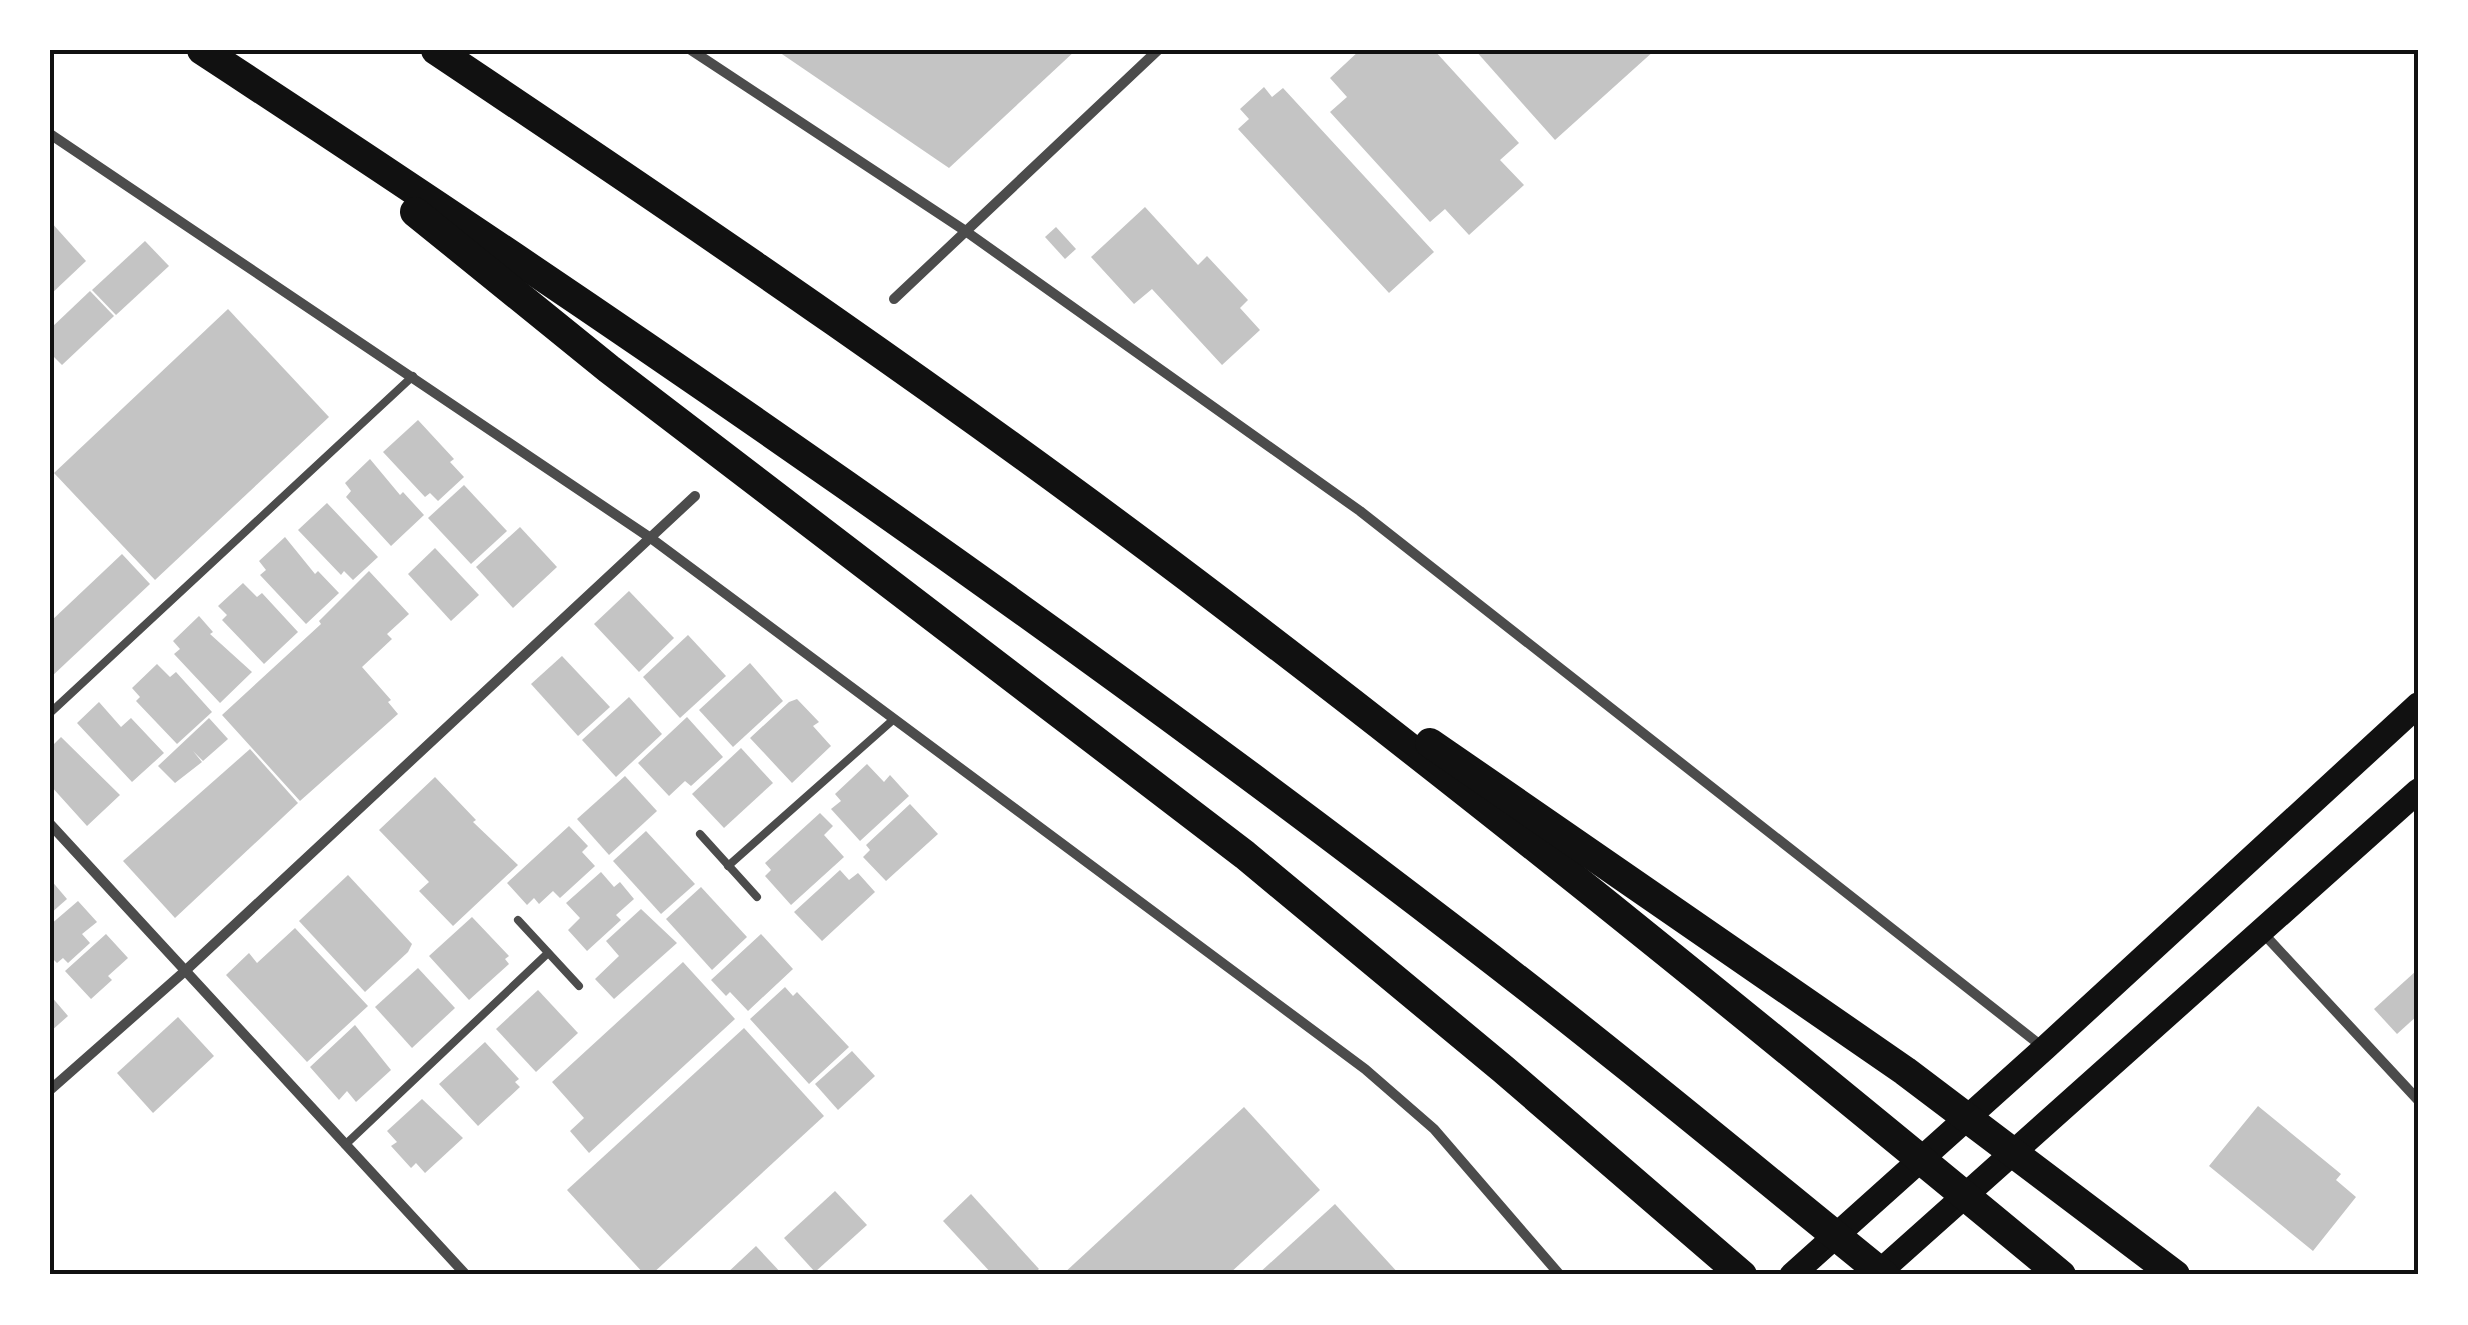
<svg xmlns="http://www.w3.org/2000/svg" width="2468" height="1325" font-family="'Space Grotesk',sans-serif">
<rect width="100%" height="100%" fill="#fff"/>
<g fill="#c4c4c4">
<polygon points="776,50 1076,50 949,168"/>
<polygon points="1360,50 1434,50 1519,143 1500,160 1524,185 1469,235 1445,209 1430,222 1330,112 1347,97 1330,78"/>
<polygon points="1475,50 1655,50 1555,140"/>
<polygon points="1264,87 1272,97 1283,88 1434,252 1389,293 1238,129 1249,119 1240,109"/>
<polygon points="1145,207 1198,265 1207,256 1248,300 1240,308 1260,330 1222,365 1152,289 1134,304 1091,257"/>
<polygon points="50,221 86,261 50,295"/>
<polygon points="1056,227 1076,249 1065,259 1045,237"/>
<polygon points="145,241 169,266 116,315 92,290"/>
<polygon points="90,291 114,316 62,365 50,353 50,329"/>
<polygon points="228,309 329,417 155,580 54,473"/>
<polygon points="418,420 454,459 450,462 464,477 438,501 430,493 425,497 383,452"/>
<polygon points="370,459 400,495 403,492 424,515 391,546 346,497 351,491 345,483"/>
<polygon points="464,485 507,531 471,564 428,518"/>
<polygon points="327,503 378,557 353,580 344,571 341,575 298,530"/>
<polygon points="520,527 557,567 513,608 476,567"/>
<polygon points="285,537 315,574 318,571 339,593 306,624 260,575 266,570 259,561"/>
<polygon points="435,548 479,595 451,621 408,574"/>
<polygon points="122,554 150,584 50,678 50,622"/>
<polygon points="369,571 409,614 387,634 392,639 362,667 391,700 388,702 398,714 300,801 222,715 321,624 319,621"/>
<polygon points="243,583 257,597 262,593 298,632 264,664 222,620 227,615 218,606"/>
<polygon points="629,591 674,638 639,672 594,624"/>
<polygon points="199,616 213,632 210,634 252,672 220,703 174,654 180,649 173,641"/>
<polygon points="688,635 726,676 680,718 643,677"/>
<polygon points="562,656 610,707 578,736 531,684"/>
<polygon points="750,663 783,701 733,747 699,710"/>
<polygon points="157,664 170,677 176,672 212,712 177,744 136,701 140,697 132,688"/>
<polygon points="629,697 662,734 616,777 582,740"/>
<polygon points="797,699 819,722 813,726 831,746 792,783 750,738 789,702"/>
<polygon points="99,702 121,727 131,718 164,753 132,782 77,723"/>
<polygon points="687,717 723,757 691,786 685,781 669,796 638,763"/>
<polygon points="209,718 228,739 203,761 193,751 202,762 175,783 158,766"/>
<polygon points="61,737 120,795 87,826 50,785 53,770 50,748"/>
<polygon points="741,748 773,783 724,828 692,794"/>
<polygon points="250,749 298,803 175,918 123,861"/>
<polygon points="867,764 884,782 890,775 909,796 860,841 831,809 841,801 835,794"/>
<polygon points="625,776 657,811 609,855 577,819"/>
<polygon points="435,777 476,820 473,822 518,865 453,926 419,891 429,882 379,830"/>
<polygon points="910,804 938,834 886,881 863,857 870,850 866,845"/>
<polygon points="820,813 833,826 824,835 844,857 791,905 765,876 771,870 765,863"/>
<polygon points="569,826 588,846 582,852 595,866 560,898 553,891 539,904 534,898 527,905 507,883"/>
<polygon points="646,831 695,884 661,914 613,861"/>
<polygon points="840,870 849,880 858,873 875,892 822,941 794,912"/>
<polygon points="601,872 614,887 620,882 634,899 616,915 621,920 587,951 568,930 580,918 566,903"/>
<polygon points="348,875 412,944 408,952 365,992 299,921"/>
<polygon points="50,879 67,899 50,914"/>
<polygon points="701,887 747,937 712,970 666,919"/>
<polygon points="78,901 97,922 82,934 90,943 68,963 63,958 57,963 50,956 50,925"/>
<polygon points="641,909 677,943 614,999 595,979 619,956 606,941"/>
<polygon points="472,917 509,956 505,959 509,964 469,1000 429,956"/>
<polygon points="295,928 368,1006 307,1062 226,975 249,953 257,963"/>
<polygon points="106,934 128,958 108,976 112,980 91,999 65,971"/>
<polygon points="761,934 793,969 748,1011 730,992 726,996 711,980"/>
<polygon points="683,962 735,1019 589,1153 570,1131 584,1118 552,1082"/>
<polygon points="418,968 455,1008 412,1048 375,1007"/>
<polygon points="2416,971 2418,1015 2397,1034 2374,1009"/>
<polygon points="785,987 793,996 797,992 849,1047 809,1084 750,1019"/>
<polygon points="538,990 578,1033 536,1072 496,1029"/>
<polygon points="50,995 68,1016 50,1032"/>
<polygon points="178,1017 214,1056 153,1113 117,1073"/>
<polygon points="355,1025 391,1070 356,1102 347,1091 339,1100 310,1067"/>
<polygon points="744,1028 824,1116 651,1275 645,1275 567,1190"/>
<polygon points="485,1042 519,1079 515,1082 520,1087 478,1126 439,1084"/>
<polygon points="852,1051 875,1076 838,1110 815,1084"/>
<polygon points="422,1099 463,1138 425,1173 416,1163 411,1168 391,1146 397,1142 387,1131"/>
<polygon points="2258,1106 2341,1174 2336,1180 2356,1197 2313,1251 2209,1166"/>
<polygon points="1244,1107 1320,1190 1228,1275 1062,1275"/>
<polygon points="835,1191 867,1225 815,1272 784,1238"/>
<polygon points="971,1194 1039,1269 1032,1275 993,1275 943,1221"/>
<polygon points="1335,1204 1400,1275 1257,1275"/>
<polygon points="756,1246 783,1275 725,1275"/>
</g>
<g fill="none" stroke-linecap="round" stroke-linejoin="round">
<g stroke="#4c4c4c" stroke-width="8">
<polyline points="50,713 413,376"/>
<polyline points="700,834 757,897"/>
<polyline points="728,866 894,719"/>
<polyline points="518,920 579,986"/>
<polyline points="345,1145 548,953"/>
</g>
<g stroke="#4c4c4c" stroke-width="10">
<polyline points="691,50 964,230 1360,511 2044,1048"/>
<polyline points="50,134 652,539 1365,1069 1434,1129 1560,1275"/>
<polyline points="894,299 1158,50"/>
<polyline points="50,824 466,1275"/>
<polyline points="2262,932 2418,1100"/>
<polyline points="50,1090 185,971 695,496"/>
</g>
<g stroke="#111" stroke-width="25">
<polyline points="1792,1275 2045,1048 2418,705"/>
<polyline points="1876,1275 2418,791"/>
</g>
<g stroke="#111" stroke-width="30">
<path d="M202,50C634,333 1059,626 1468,941C1609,1049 1746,1163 1884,1275"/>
<path d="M436,50C702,228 968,409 1222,603C1507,820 1785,1047 2061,1275"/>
<polyline points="415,212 609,369 1245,855 1503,1069 1742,1275"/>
<polyline points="1430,743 1905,1071 2175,1275"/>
</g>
</g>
<rect width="2468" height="1325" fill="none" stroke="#ffffff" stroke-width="105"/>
<rect x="52" y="52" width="2364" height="1220" fill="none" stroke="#111" stroke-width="4"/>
</svg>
